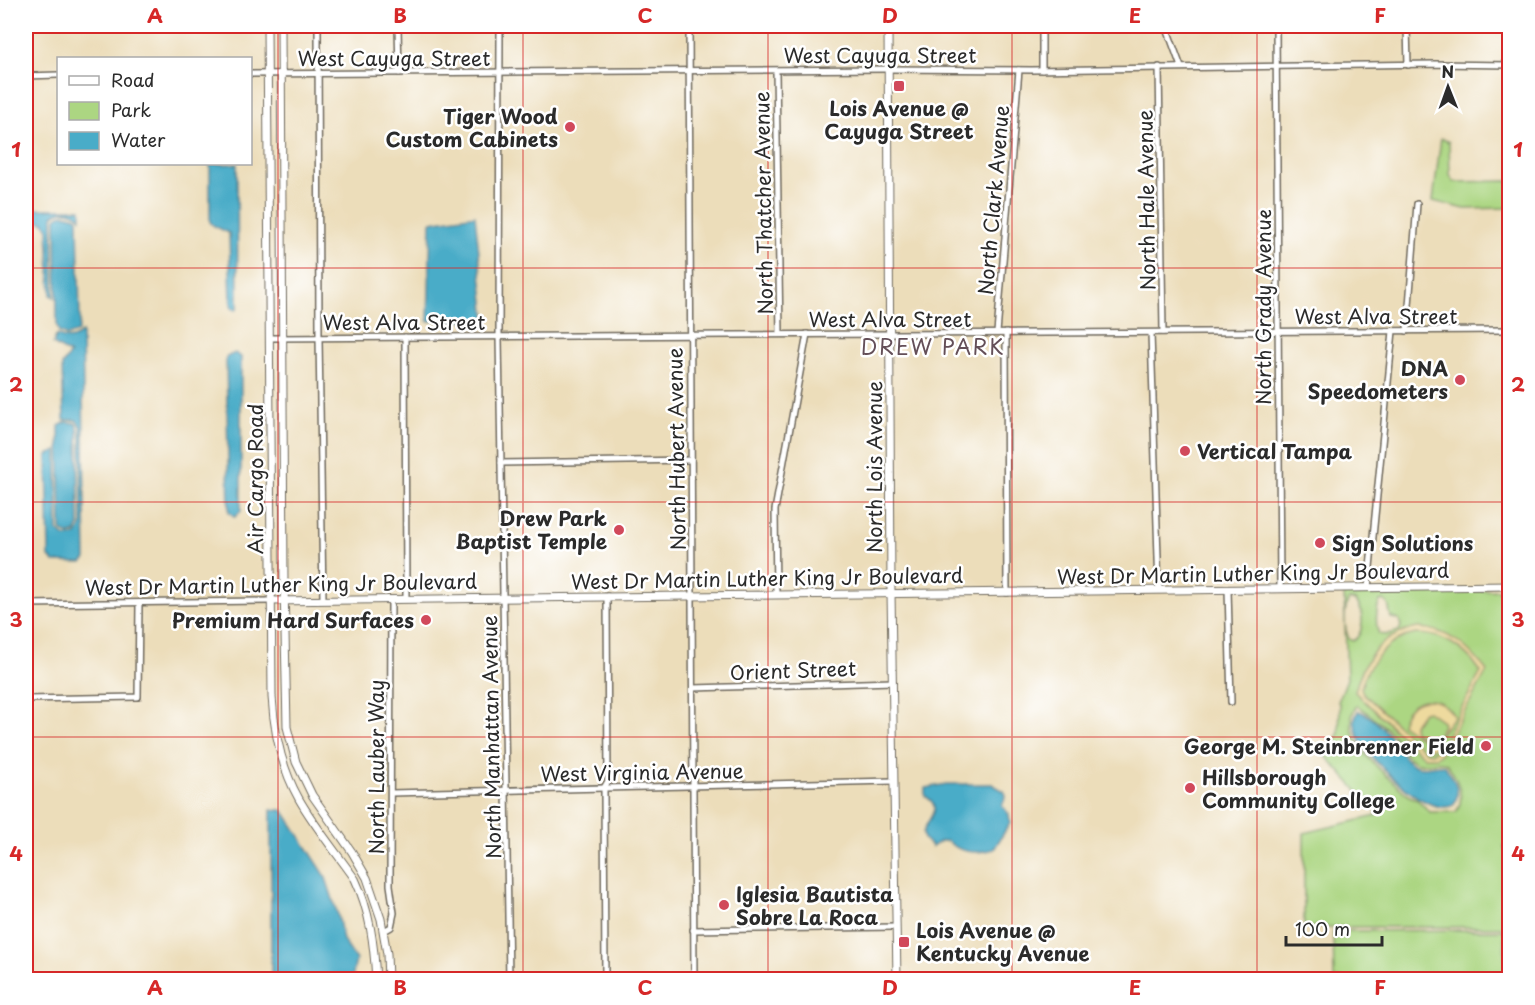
<svg xmlns="http://www.w3.org/2000/svg" width="1535" height="1005" font-family="'Playpen Sans',sans-serif">
<rect width="100%" height="100%" fill="#fff"/>
<filter id="ink" filterUnits="userSpaceOnUse"><feTurbulence type="fractalNoise" baseFrequency=".0167" numOctaves="2"/><feDisplacementMap in="SourceGraphic" scale="12" xChannelSelector="R" yChannelSelector="G"/><feConvolveMatrix kernelMatrix="1 2 1 2 8 2 1 2 1" color-interpolation-filters="sRGB"/></filter>
<filter id="wash" filterUnits="userSpaceOnUse"><feTurbulence type="fractalNoise" baseFrequency=".008" numOctaves="4" result="noise"/><feDisplacementMap in="SourceGraphic" scale="24" xChannelSelector="R" yChannelSelector="G"/><feGaussianBlur stdDeviation="1.35" result="paint"/><feColorMatrix in="noise" values="0 0 0 0 0 0 0 0 0 0 0 0 0 0 0 0 0 1.4 0 .05"/><feComposite in="paint" operator="in"/></filter>
<g filter="url(#wash)">
<rect width="100%" height="100%" fill="#ecddba"/>
<g fill="#acd682" stroke="#6c8056" stroke-width="1.5" fill-rule="evenodd">
<polygon points="1441,138 1449,142 1450,175 1454,182 1509,181 1509,208 1465,209 1433,201"/>
<path d="M1509,590L1510,837L1504,846L1505,851L1509,854V930L1505,927H1304V833L1376,816L1378,814L1325,755L1339,733L1340,705L1338,702L1347,679L1344,592ZM1349,600L1356,601C1364,611 1365,634 1353,641L1349,639C1344,628 1343,611 1349,600ZM1384,600L1388,604L1391,618L1399,620L1401,626L1399,631L1385,635L1379,634C1375,625 1376,609 1380,601ZM1357,705C1368,714 1380,721 1390,732C1399,741 1401,754 1413,761C1423,768 1435,759 1446,763C1456,776 1467,797 1456,812H1430L1417,799L1409,796C1390,778 1348,748 1352,718C1352,713 1355,709 1357,705Z"/>
<polygon points="1504,930 1505,966 1509,967 1509,979 1334,979 1333,931"/>
</g>
<g fill="#eeda9e" stroke="#8c8264" stroke-width="1.5" fill-rule="evenodd">
<path d="M1418,628C1449,629 1469,648 1487,671L1441,753L1436,757H1424L1355,692C1363,657 1382,635 1418,628ZM1416,634C1443,633 1466,649 1481,672L1439,749L1432,753L1426,752L1363,693L1361,688C1367,662 1390,638 1416,634Z"/>
<path d="M1424,700C1438,699 1446,704 1454,716L1434,742L1435,747L1431,749L1427,748V743L1401,724C1404,711 1411,703 1424,700ZM1428,711L1442,721L1443,726L1433,741H1428L1414,731L1413,726L1423,712Z"/>
</g>
<g fill="#49acc8" stroke="#3a6c7a" stroke-width="1.5">
<polygon points="210,164 237,164 238,306 236,310 232,308 231,304 229,233 214,226 210,222"/>
<path d="M31,209H81V218C74,210 60,208 53,216L54,297L51,295L48,230L45,223L30,219Z"/>
<polygon points="65,214 76,217 78,219 80,322 78,332 67,336 59,332 57,325 56,218 60,215"/>
<polygon points="475,215 486,321 428,321 431,222"/>
<path d="M82,332L86,559L82,563L54,562L49,557L47,455L57,451L58,531L65,537C76,537 78,534 82,525L81,427L76,420H64L62,365L70,354L53,344L56,336L58,335C67,341 75,339 82,332Z"/>
<polygon points="235,353 241,357 241,511 235,517 229,512 226,357"/>
<path d="M66,422L75,423L78,428L79,525L76,532C71,535 65,535 61,530L59,431V426Z"/>
<path d="M1358,711C1369,714 1384,728 1391,738C1399,747 1403,761 1416,766C1425,769 1435,764 1444,765C1453,777 1463,791 1453,805C1428,817 1382,769 1366,750C1359,742 1356,731 1354,720Z"/>
<path d="M946,784H992L1004,791L1006,795L1002,806L1009,814L1010,823L994,849C977,854 960,853 947,841H941L932,847L924,839L923,833C928,817 944,807 925,796V788Z"/>
<polygon points="271,810 283,810 325,875 338,915 343,940 356,960 352,979 271,979"/>
</g>
</g>
<g filter="url(#ink)">
<g fill="none" stroke-linecap="round" stroke-linejoin="round">
<g stroke="#6f695d" stroke-width="8">
<g id="minor">
<polyline points="318,26 319,338 323,600"/>
<polyline points="398,26 399,73"/>
<polyline points="500,26 499,337 509,980"/>
<polyline points="689,26 694,980"/>
<polyline points="1042,26 1042,70"/>
<polyline points="1166,26 1181,67"/>
<polyline points="1276,26 1280,589"/>
<polyline points="1407,26 1408,65"/>
<polyline points="1159,67 1163,332"/>
<polyline points="776,71 780,334"/>
<polyline points="250,74 888,69 1031,70 1435,64 1510,65"/>
<polyline points="26,76 58,75"/>
<polyline points="1407,331 1417,204"/>
<polyline points="997,333 1019,70"/>
<polyline points="1006,333 1007,593"/>
<polyline points="1151,333 1159,590"/>
<polyline points="405,337 406,599"/>
<polyline points="271,338 1510,330"/>
<polyline points="501,463 691,460"/>
<polyline points="1368,588 1393,331"/>
<polyline points="1228,589 1231,702"/>
<polyline points="776,594 775,510 807,334"/>
<polyline points="26,604 272,601"/>
<polyline points="693,688 893,682"/>
<polyline points="26,699 138,697 139,603"/>
<polyline points="26,717 27,980"/>
<polyline points="391,793 894,781"/>
<polyline points="693,930 896,927"/>
<polyline points="384,931 391,927 394,913 390,885 391,599"/>
<polyline points="605,980 604,788 608,781 607,596"/>
</g>
</g>
<g stroke="#6f695d" stroke-width="9">
<g id="tertiary">
<path d="M267,26L272,697C274,732 281,767 299,799C315,827 336,852 355,879C370,911 374,944 376,980"/>
<polyline points="281,26 284,585 287,727 296,762 312,795 352,852 367,878 381,919 387,954 388,980"/>
<polyline points="888,26 891,592 897,980"/>
<polyline points="272,601 1510,586"/>
</g>
</g>
<use href="#minor" stroke="#fff" stroke-width="5"/>
<use href="#tertiary" stroke="#fff" stroke-width="7"/>
</g>
</g>
<path fill="none" stroke="#d62828" stroke-width="1.5" stroke-opacity="0.55" d="M278,26V980M523,26V980M768,26V980M1012,26V980M1257,26V980M26,268H1510M26,502H1510M26,737H1510"/>
<g fill="#d1495b" stroke="#fff" stroke-width="2">
<rect x="893" y="80" width="12" height="12" rx="3"/>
<circle cx="570" cy="127" r="6"/>
<circle cx="1460" cy="380" r="6"/>
<circle cx="1185" cy="451" r="6"/>
<circle cx="619" cy="530" r="6"/>
<circle cx="1320" cy="543" r="6"/>
<circle cx="426" cy="620" r="6"/>
<circle cx="1486" cy="746" r="6"/>
<circle cx="1190" cy="788" r="6"/>
<circle cx="724" cy="905" r="6"/>
<rect x="898" y="936" width="12" height="12" rx="3"/>
</g>
<g text-anchor="middle" dominant-baseline="central" stroke-width="5" stroke-linejoin="round" paint-order="stroke">
<g font-size="20" fill="#2b2b2b" stroke="#fff">
<text x="880" y="55">West Cayuga Street</text>
<text x="394" y="58">West Cayuga Street</text>
<text transform="translate(993 200) rotate(-85)">North Clark Avenue</text>
<text transform="translate(1146 200) rotate(-91)">North Hale Avenue</text>
<text transform="translate(763 203) rotate(-91)">North Thatcher Avenue</text>
<text transform="translate(1263 307) rotate(-90)">North Grady Avenue</text>
<text x="1376" y="316">West Alva Street</text>
<text x="890" y="319">West Alva Street</text>
<text x="404" y="322">West Alva Street</text>
<text transform="translate(676 449) rotate(-91)">North Hubert Avenue</text>
<text transform="translate(874 467) rotate(-90)">North Lois Avenue</text>
<text transform="translate(255 479) rotate(-90)">Air Cargo Road</text>
<text transform="translate(1253 573) rotate(-1)">West Dr Martin Luther King Jr Boulevard</text>
<text transform="translate(767 578) rotate(-1)">West Dr Martin Luther King Jr Boulevard</text>
<text transform="translate(281 584) rotate(-1)">West Dr Martin Luther King Jr Boulevard</text>
<text transform="translate(793 670) rotate(-2)">Orient Street</text>
<text transform="translate(491 737) rotate(-91)">North Manhattan Avenue</text>
<text transform="translate(376 767) rotate(-90)">North Lauber Way</text>
<text transform="translate(642 772) rotate(-1)">West Virginia Avenue</text>
</g>
<g font-size="20" font-weight="bold" fill="#2b2b2b" stroke="#fff" text-anchor="end">
<text x="899" y="108" text-anchor="middle">Lois Avenue @<tspan x="899" dy="23">Cayuga Street</tspan></text>
<text x="558" y="116">Tiger Wood<tspan x="558" dy="23">Custom Cabinets</tspan></text>
<text x="1448" y="368">DNA<tspan x="1448" dy="23">Speedometers</tspan></text>
<text x="1197" y="451" text-anchor="start">Vertical Tampa</text>
<text x="607" y="518">Drew Park<tspan x="607" dy="23">Baptist Temple</tspan></text>
<text x="1332" y="543" text-anchor="start">Sign Solutions</text>
<text x="414" y="620">Premium Hard Surfaces</text>
<text x="1474" y="746">George M. Steinbrenner Field</text>
<text x="1202" y="777" text-anchor="start">Hillsborough<tspan x="1202" dy="23">Community College</tspan></text>
<text x="736" y="894" text-anchor="start">Iglesia Bautista<tspan x="736" dy="23">Sobre La Roca</tspan></text>
<text x="916" y="930" text-anchor="start">Lois Avenue @<tspan x="916" dy="23">Kentucky Avenue</tspan></text>
</g>
<g font-size="21" letter-spacing="1.5" fill="#644f58" stroke="#fff">
<text x="933" y="346">DREW PARK</text>
</g>
</g>
<rect width="1535" height="1005" fill="none" stroke="#fff" stroke-width="66"/>
<rect x="57" y="57" width="195" height="108" fill="#ffffff" stroke="#aaaaaa" stroke-width="1.5"/>
<rect x="69" y="76" width="30" height="9" fill="#ffffff" stroke="#aaaaaa" stroke-width="1.5"/>
<text x="111" y="87" font-size="18" fill="#2b2b2b">Road</text>
<rect x="69" y="102" width="30" height="18" fill="#acd682" stroke="#aaaaaa" stroke-width="1.5"/>
<text x="111" y="117" font-size="18" fill="#2b2b2b">Park</text>
<rect x="69" y="132" width="30" height="18" fill="#49acc8" stroke="#aaaaaa" stroke-width="1.5"/>
<text x="111" y="147" font-size="18" fill="#2b2b2b">Water</text>
<g transform="translate(1448 87) rotate(359)" stroke="#ffffff" stroke-width="4.5" paint-order="stroke">
<path d="M0-4.5L10 22L0 15L-10 22Z" fill="#2b2b2b"/>
<text y="-9" font-size="16" font-weight="bold" text-anchor="middle" fill="#2b2b2b">N</text>
</g>
<path d="M1286 936v9h96v-9" fill="none" stroke="#2b2b2b" stroke-width="3"/>
<text x="1295" y="936" font-size="18" fill="#2b2b2b" stroke="#ffffff" stroke-width="4.5" paint-order="stroke">100 m</text>
<rect x="33" y="33" width="1469" height="939" fill="none" stroke="#d62828" stroke-width="2"/>
<g font-size="20" text-anchor="middle" font-weight="bold" fill="#d62828">
<text x="155" y="23">A</text>
<text x="400" y="23">B</text>
<text x="645" y="23">C</text>
<text x="890" y="23">D</text>
<text x="1135" y="23">E</text>
<text x="1380" y="23">F</text>
<text x="16" y="157">1</text>
<text x="1518" y="157">1</text>
<text x="16" y="392">2</text>
<text x="1518" y="392">2</text>
<text x="16" y="627">3</text>
<text x="1518" y="627">3</text>
<text x="16" y="861">4</text>
<text x="1518" y="861">4</text>
<text x="155" y="995">A</text>
<text x="400" y="995">B</text>
<text x="645" y="995">C</text>
<text x="890" y="995">D</text>
<text x="1135" y="995">E</text>
<text x="1380" y="995">F</text>
</g>
</svg>
